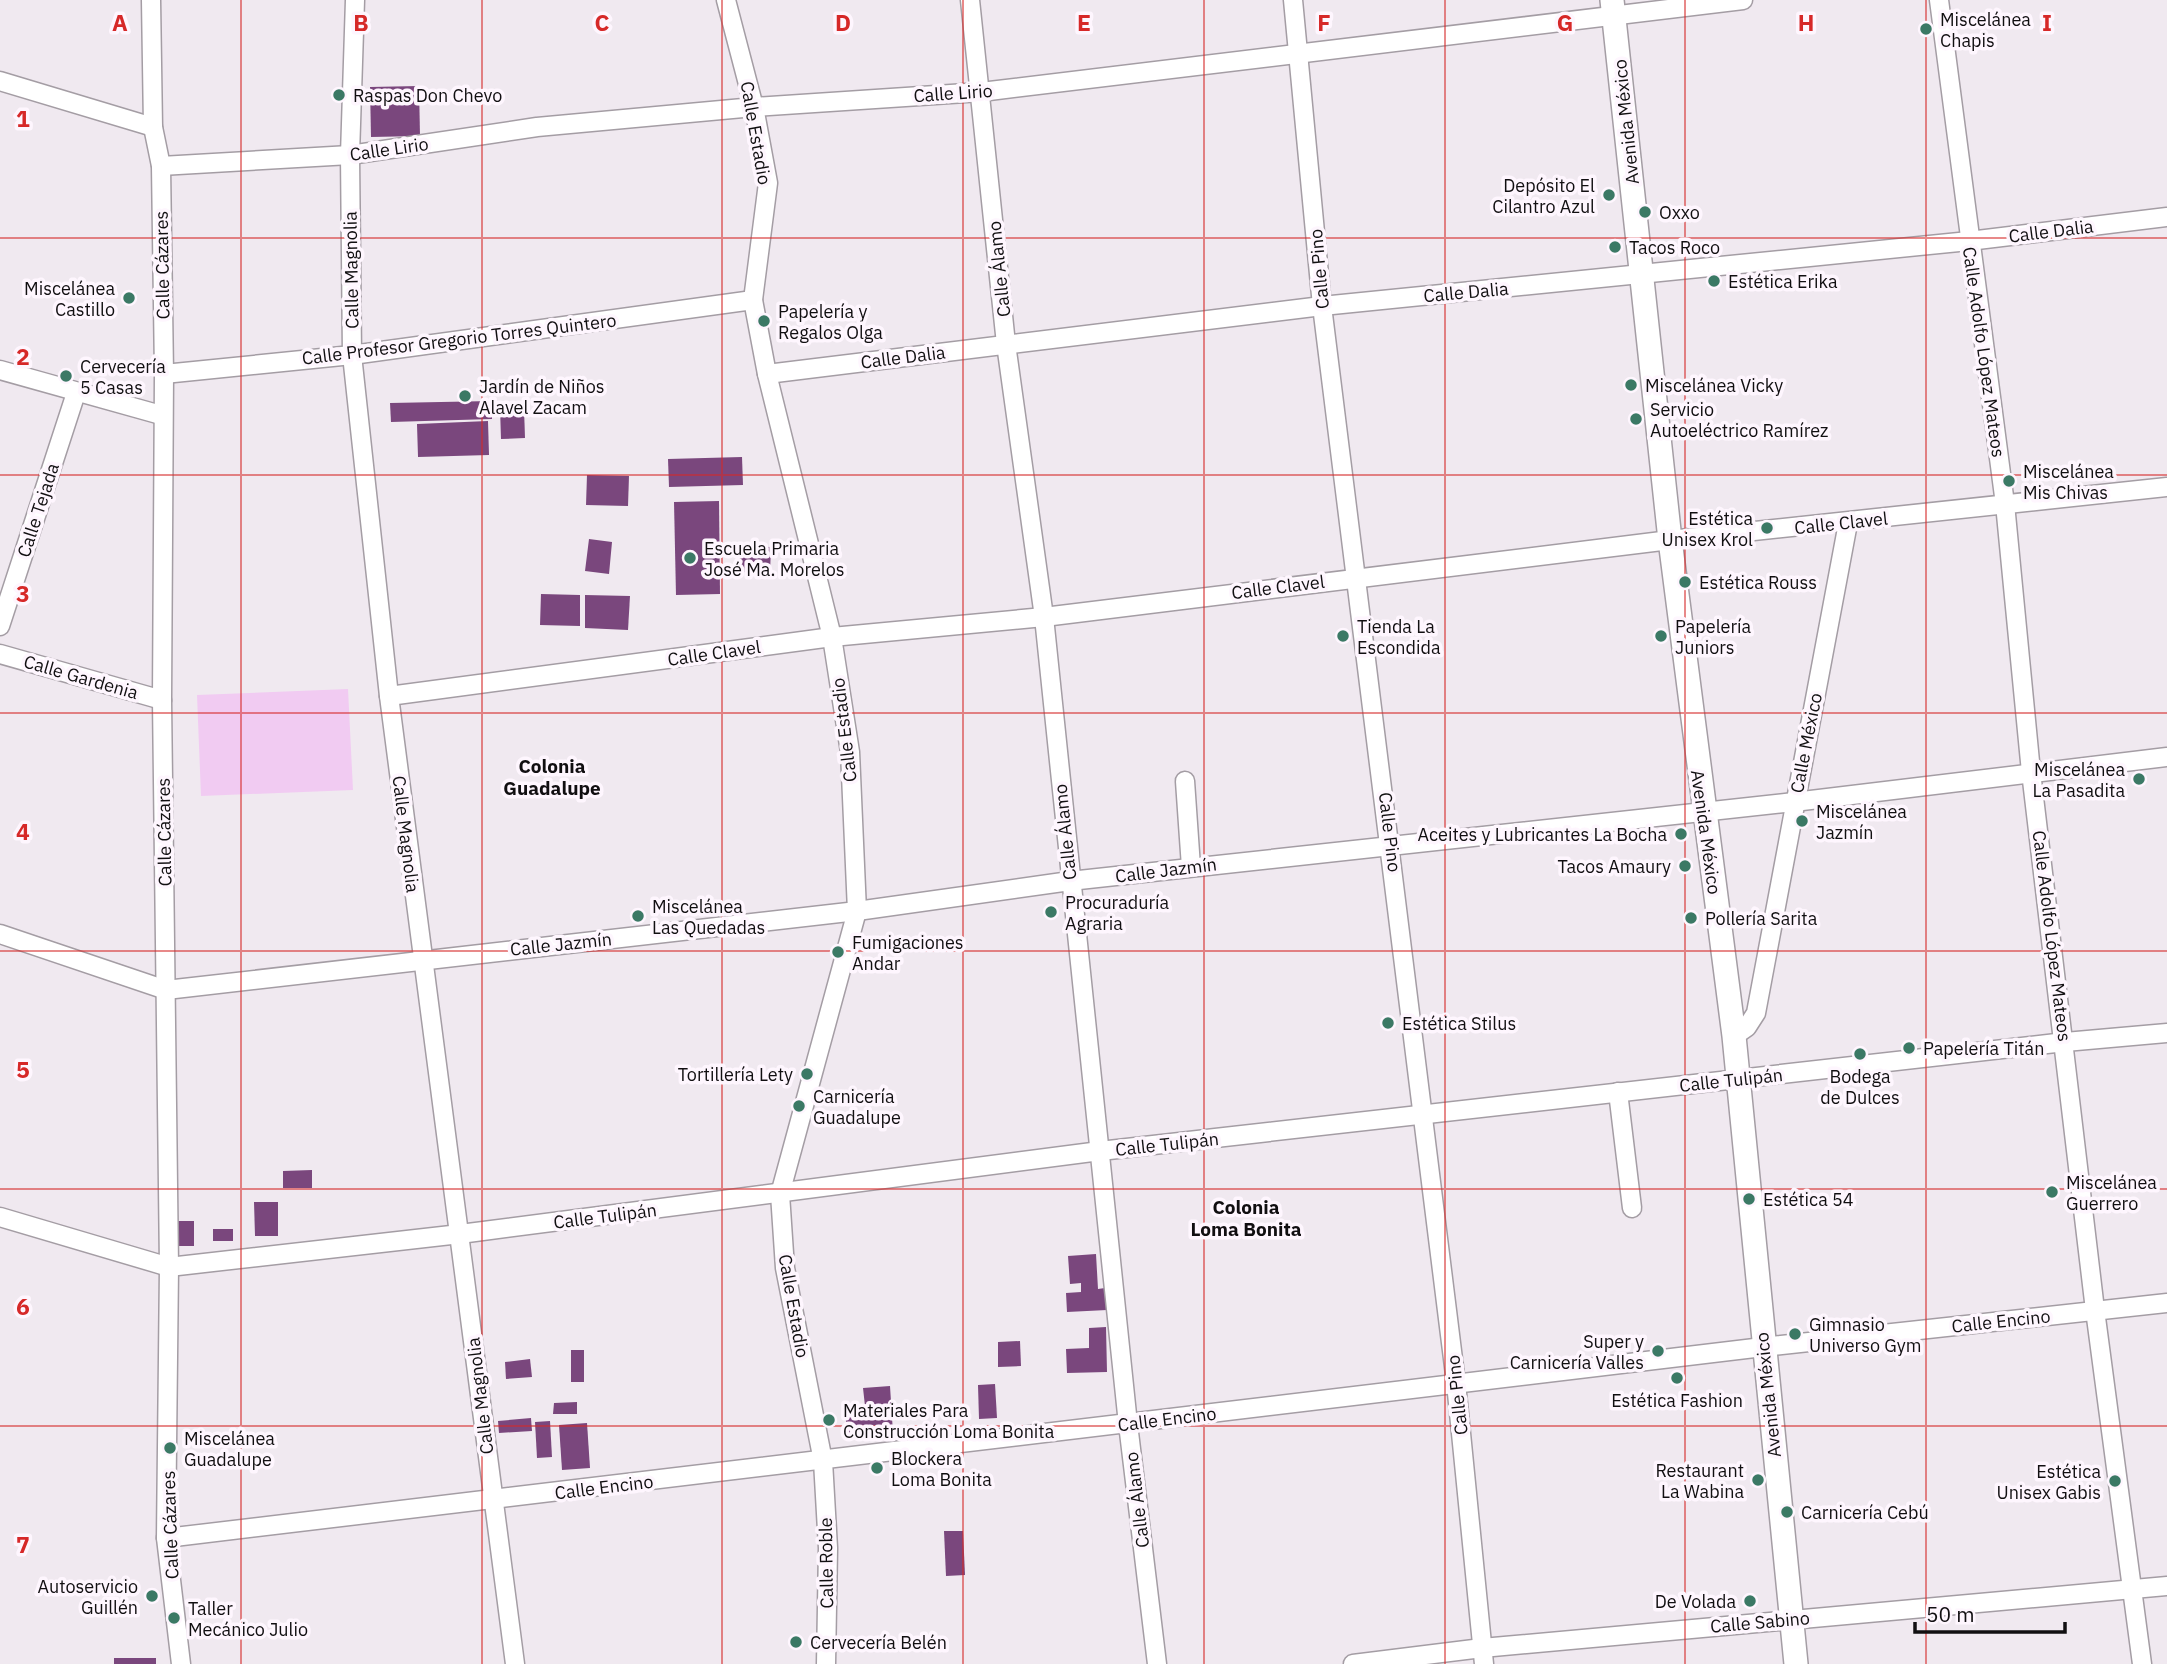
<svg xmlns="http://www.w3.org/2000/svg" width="2167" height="1664" font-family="'IBM Plex Sans',sans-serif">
<rect width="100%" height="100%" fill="#f0e9f0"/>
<polygon fill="#f1cbf2" points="348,689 353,790 201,796 197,695"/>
<g fill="#7a477d">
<polygon points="419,86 420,136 371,137 370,87"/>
<polygon points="492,401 492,419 391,422 390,403"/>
<polygon points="500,408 524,408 525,438 501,439"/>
<polygon points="488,421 489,455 418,457 417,424"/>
<polygon points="742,457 743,485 669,487 668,459"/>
<polygon points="587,475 629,476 628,506 586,505"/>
<polygon points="719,501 720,594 676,595 674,502"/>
<polygon points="589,539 612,542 609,574 585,571"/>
<polygon points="740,545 771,547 770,573 738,572"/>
<polygon points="541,594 580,595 580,626 540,625"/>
<polygon points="585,595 630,596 628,630 585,628"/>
<polygon points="312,1170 312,1188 283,1188 283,1171"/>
<polygon points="254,1202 278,1202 278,1236 255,1236"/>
<polygon points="176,1221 194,1221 194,1246 177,1246"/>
<rect x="213" y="1229" width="20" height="12"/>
<polygon points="1096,1254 1098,1289 1105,1288 1107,1310 1067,1312 1066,1293 1081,1292 1081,1283 1070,1284 1068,1256"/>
<polygon points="1106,1327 1107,1372 1067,1373 1066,1349 1089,1348 1089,1328"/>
<polygon points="1020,1341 1021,1366 998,1367 998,1342"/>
<rect x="571" y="1350" width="13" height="32"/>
<polygon points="530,1359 532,1377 506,1379 505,1362"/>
<polygon points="995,1384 997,1418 979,1419 978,1385"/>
<polygon points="890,1386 893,1433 847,1435 845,1408 865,1406 863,1388"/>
<polygon points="577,1402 577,1414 553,1414 554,1403"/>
<polygon points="531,1418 532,1431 499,1433 498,1421"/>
<polygon points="550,1421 552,1457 537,1458 535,1422"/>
<polygon points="587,1423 590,1468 562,1470 559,1425"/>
<polygon points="944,1531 963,1531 965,1575 946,1576"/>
<rect x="114" y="1658" width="42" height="6"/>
</g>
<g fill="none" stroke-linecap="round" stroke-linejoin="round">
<g stroke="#a49da4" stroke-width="21">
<g id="minor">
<polyline points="151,0 153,127 161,166 164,374 162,700 169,1267 166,1538 181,1664"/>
<polyline points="355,0 350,155 352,355 389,696 515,1664"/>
<polyline points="726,0 754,107 768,183 753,300 767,374 832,637 850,752 857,911 780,1194 785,1268 823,1461 828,1548 826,1664"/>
<polyline points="970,0 1006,344 1044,617 1128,1424 1157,1664"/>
<polyline points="1293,0 1322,306 1456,1383 1484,1664"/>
<polyline points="1939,0 2005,504 2031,772 2095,1310 2142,1664"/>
<polyline points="0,81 153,127"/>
<polyline points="161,166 350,155 537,127 754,107 981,92 1743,0"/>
<polyline points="0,370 161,415"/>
<polyline points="164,374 352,355 753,300"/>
<polyline points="767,374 1322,306 1969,241 2167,217"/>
<polyline points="0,626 76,393"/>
<polyline points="0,654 162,700"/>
<polyline points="389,696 832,637 1044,617 1670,540 2167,487"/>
<polyline points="1185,781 1191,867"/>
<polyline points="0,934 166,990 857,911 1070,881 1794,802 2167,757"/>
<polyline points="1734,1036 1747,1027 1756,1013 1848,523"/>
<polyline points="1618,1092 1632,1208"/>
<polyline points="0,1217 169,1267 460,1234 1100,1151 2065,1042 2167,1033"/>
<polyline points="166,1538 1763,1347 2167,1303"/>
<polyline points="1353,1664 1482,1648 2167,1586"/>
</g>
</g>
<g stroke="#a49da4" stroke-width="26">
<polyline id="tertiary" points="1612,0 1670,540 1734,1036 1796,1664"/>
</g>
<use href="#minor" stroke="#fff" stroke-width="18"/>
<use href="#tertiary" stroke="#fff" stroke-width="23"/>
</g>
<path fill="none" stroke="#d62828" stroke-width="2" stroke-opacity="0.55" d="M241,0V1664M482,0V1664M722,0V1664M963,0V1664M1204,0V1664M1445,0V1664M1685,0V1664M1926,0V1664M0,238H2167M0,475H2167M0,713H2167M0,951H2167M0,1189H2167M0,1426H2167"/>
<g fill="#3b7965" stroke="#fef6fe" stroke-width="2.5">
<circle cx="1926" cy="29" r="7"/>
<circle cx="339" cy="95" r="7"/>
<circle cx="1609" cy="195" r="7"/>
<circle cx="1645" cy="212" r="7"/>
<circle cx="1615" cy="247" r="7"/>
<circle cx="1714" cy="281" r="7"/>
<circle cx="129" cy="298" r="7"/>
<circle cx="764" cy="321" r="7"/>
<circle cx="66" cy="376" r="7"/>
<circle cx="1631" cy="385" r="7"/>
<circle cx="465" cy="396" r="7"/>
<circle cx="1636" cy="419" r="7"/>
<circle cx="2009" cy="481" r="7"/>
<circle cx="1767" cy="528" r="7"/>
<circle cx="690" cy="558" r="7"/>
<circle cx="1685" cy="582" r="7"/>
<circle cx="1343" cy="636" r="7"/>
<circle cx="1661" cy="636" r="7"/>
<circle cx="2139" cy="779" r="7"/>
<circle cx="1802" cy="821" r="7"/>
<circle cx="1681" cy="834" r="7"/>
<circle cx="1685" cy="866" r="7"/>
<circle cx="1051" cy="912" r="7"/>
<circle cx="638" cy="916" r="7"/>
<circle cx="1691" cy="918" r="7"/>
<circle cx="838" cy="952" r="7"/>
<circle cx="1388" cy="1023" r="7"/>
<circle cx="1909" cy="1048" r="7"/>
<circle cx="1860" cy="1054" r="7"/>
<circle cx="807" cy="1074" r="7"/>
<circle cx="799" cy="1106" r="7"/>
<circle cx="2052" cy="1192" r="7"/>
<circle cx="1749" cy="1199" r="7"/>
<circle cx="1795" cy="1334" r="7"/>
<circle cx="1658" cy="1351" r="7"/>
<circle cx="1677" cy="1378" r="7"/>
<circle cx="829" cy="1420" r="7"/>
<circle cx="170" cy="1448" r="7"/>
<circle cx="877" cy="1468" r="7"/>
<circle cx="1758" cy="1480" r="7"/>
<circle cx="2115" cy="1481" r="7"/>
<circle cx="1787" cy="1512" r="7"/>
<circle cx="152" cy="1596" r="7"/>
<circle cx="1750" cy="1601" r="7"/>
<circle cx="174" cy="1618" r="7"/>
<circle cx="796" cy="1642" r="7"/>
</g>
<g text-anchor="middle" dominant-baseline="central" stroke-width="7" stroke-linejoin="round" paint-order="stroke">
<g font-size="18" fill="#110f11" stroke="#fef6fe" text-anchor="start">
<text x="1940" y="19">Miscelánea<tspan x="1940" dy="21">Chapis</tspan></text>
<text x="353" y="95">Raspas Don Chevo</text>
<text x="1595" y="185" text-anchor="end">Depósito El<tspan x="1595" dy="21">Cilantro Azul</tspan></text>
<text x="1659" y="212">Oxxo</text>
<text x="1629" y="247">Tacos Roco</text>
<text x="1728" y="281">Estética Erika</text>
<text x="115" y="288" text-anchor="end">Miscelánea<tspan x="115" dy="21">Castillo</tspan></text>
<text x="778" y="311">Papelería y<tspan x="778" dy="21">Regalos Olga</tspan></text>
<text x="80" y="366">Cervecería<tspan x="80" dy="21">5 Casas</tspan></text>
<text x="1645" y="385">Miscelánea Vicky</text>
<text x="479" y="386">Jardín de Niños<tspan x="479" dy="21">Alavel Zacam</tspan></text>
<text x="1650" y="409">Servicio<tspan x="1650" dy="21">Autoeléctrico Ramírez</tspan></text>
<text x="2023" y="471">Miscelánea<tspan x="2023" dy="21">Mis Chivas</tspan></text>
<text x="1753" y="518" text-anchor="end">Estética<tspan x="1753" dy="21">Unisex Krol</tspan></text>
<text x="704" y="548">Escuela Primaria<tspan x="704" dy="21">José Ma. Morelos</tspan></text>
<text x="1699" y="582">Estética Rouss</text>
<text x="1357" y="626">Tienda La<tspan x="1357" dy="21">Escondida</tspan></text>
<text x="1675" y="626">Papelería<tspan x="1675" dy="21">Juniors</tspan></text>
<text x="2125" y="769" text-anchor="end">Miscelánea<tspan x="2125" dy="21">La Pasadita</tspan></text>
<text x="1816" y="811">Miscelánea<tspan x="1816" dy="21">Jazmín</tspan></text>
<text x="1667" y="834" text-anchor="end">Aceites y Lubricantes La Bocha</text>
<text x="1671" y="866" text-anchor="end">Tacos Amaury</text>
<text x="1065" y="902">Procuraduría<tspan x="1065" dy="21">Agraria</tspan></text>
<text x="652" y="906">Miscelánea<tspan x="652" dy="21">Las Quedadas</tspan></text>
<text x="1705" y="918">Pollería Sarita</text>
<text x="852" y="942">Fumigaciones<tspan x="852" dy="21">Andar</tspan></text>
<text x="1402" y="1023">Estética Stilus</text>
<text x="1923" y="1048">Papelería Titán</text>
<text x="793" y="1074" text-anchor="end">Tortillería Lety</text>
<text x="1860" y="1076" text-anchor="middle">Bodega<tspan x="1860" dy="21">de Dulces</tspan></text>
<text x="813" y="1096">Carnicería<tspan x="813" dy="21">Guadalupe</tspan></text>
<text x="2066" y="1182">Miscelánea<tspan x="2066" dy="21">Guerrero</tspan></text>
<text x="1763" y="1199">Estética 54</text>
<text x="1809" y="1324">Gimnasio<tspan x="1809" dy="21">Universo Gym</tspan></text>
<text x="1644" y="1341" text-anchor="end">Super y<tspan x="1644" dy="21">Carnicería Valles</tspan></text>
<text x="1677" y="1400" text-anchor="middle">Estética Fashion</text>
<text x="843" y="1410">Materiales Para<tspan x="843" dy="21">Construcción Loma Bonita</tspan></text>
<text x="184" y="1438">Miscelánea<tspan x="184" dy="21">Guadalupe</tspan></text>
<text x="891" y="1458">Blockera<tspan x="891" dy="21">Loma Bonita</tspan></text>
<text x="1744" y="1470" text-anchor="end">Restaurant<tspan x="1744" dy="21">La Wabina</tspan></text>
<text x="2101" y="1471" text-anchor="end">Estética<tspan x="2101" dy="21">Unisex Gabis</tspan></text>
<text x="1801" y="1512">Carnicería Cebú</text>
<text x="138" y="1586" text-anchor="end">Autoservicio<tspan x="138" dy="21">Guillén</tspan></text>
<text x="1736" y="1601" text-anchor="end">De Volada</text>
<text x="188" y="1608">Taller<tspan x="188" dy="21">Mecánico Julio</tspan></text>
<text x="810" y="1642">Cervecería Belén</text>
</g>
<g font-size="18" fill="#110f11" stroke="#fef6fe">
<text transform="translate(953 93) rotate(-4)">Calle Lirio</text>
<text transform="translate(1626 122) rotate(-96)">Avenida México</text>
<text transform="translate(756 133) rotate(80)">Calle Estadio</text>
<text transform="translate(389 149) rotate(-8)">Calle Lirio</text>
<text transform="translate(2051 231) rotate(-7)">Calle Dalia</text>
<text transform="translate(162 265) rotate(-91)">Calle Cázares</text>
<text transform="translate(999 269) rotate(-96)">Calle Álamo</text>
<text transform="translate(1319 269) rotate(-95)">Calle Pino</text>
<text transform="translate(351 270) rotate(-91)">Calle Magnolia</text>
<text transform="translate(1466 292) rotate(-5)">Calle Dalia</text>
<text transform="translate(459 339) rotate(-7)">Calle Profesor Gregorio Torres Quintero</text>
<text transform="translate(1984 352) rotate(82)">Calle Adolfo López Mateos</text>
<text transform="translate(903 357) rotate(-7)">Calle Dalia</text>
<text transform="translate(38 510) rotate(-72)">Calle Tejada</text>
<text transform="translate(1841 523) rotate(-6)">Calle Clavel</text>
<text transform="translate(1278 587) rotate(-7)">Calle Clavel</text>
<text transform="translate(714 653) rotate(-8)">Calle Clavel</text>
<text transform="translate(81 677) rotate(16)">Calle Gardenia</text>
<text transform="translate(844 730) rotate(-97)">Calle Estadio</text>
<text transform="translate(1806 743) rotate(-79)">Calle México</text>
<text transform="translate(164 832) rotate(-91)">Calle Cázares</text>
<text transform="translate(1065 832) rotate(-96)">Calle Álamo</text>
<text transform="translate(1390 832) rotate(83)">Calle Pino</text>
<text transform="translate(1706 832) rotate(82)">Avenida México</text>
<text transform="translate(406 834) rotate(83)">Calle Magnolia</text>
<text transform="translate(1166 870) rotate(-7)">Calle Jazmín</text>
<text transform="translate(2052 936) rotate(83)">Calle Adolfo López Mateos</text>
<text transform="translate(561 944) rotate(-6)">Calle Jazmín</text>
<text transform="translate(1731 1080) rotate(-6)">Calle Tulipán</text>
<text transform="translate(1167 1144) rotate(-6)">Calle Tulipán</text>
<text transform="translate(605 1216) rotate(-7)">Calle Tulipán</text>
<text transform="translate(794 1306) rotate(80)">Calle Estadio</text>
<text transform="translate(2001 1321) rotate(-6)">Calle Encino</text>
<text transform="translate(1457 1395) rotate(-96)">Calle Pino</text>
<text transform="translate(1768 1395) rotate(-96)">Avenida México</text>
<text transform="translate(480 1396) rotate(-97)">Calle Magnolia</text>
<text transform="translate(1167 1419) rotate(-7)">Calle Encino</text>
<text transform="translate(604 1487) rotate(-7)">Calle Encino</text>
<text transform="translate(1137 1500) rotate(-97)">Calle Álamo</text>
<text transform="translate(170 1525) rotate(-92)">Calle Cázares</text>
<text transform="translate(826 1563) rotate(-91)">Calle Roble</text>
<text transform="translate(1760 1622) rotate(-5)">Calle Sabino</text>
</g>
<g font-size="19" font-weight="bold" fill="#110f11" stroke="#fef6fe">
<text x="552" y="766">Colonia<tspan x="552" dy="22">Guadalupe</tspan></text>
<text x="1246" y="1207">Colonia<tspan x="1246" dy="22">Loma Bonita</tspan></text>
</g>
</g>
<g font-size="23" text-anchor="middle" font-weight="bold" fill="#d62828" stroke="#fef6fe" stroke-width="7" stroke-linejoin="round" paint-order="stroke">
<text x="120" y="31">A</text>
<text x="361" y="31">B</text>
<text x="602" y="31">C</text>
<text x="843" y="31">D</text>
<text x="1084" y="31">E</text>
<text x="1324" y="31">F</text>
<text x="1565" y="31">G</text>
<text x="1806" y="31">H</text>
<text x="2047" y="31">I</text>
<text x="23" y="127">1</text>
<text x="23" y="365">2</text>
<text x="23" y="602">3</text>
<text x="23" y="840">4</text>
<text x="23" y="1078">5</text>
<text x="23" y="1315">6</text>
<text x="23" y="1553">7</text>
</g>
<path d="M1915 1622v10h150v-10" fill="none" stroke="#110f11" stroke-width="3.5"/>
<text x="1926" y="1622" font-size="21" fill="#110f11" stroke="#fef6fe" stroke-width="5" paint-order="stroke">50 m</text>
</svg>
